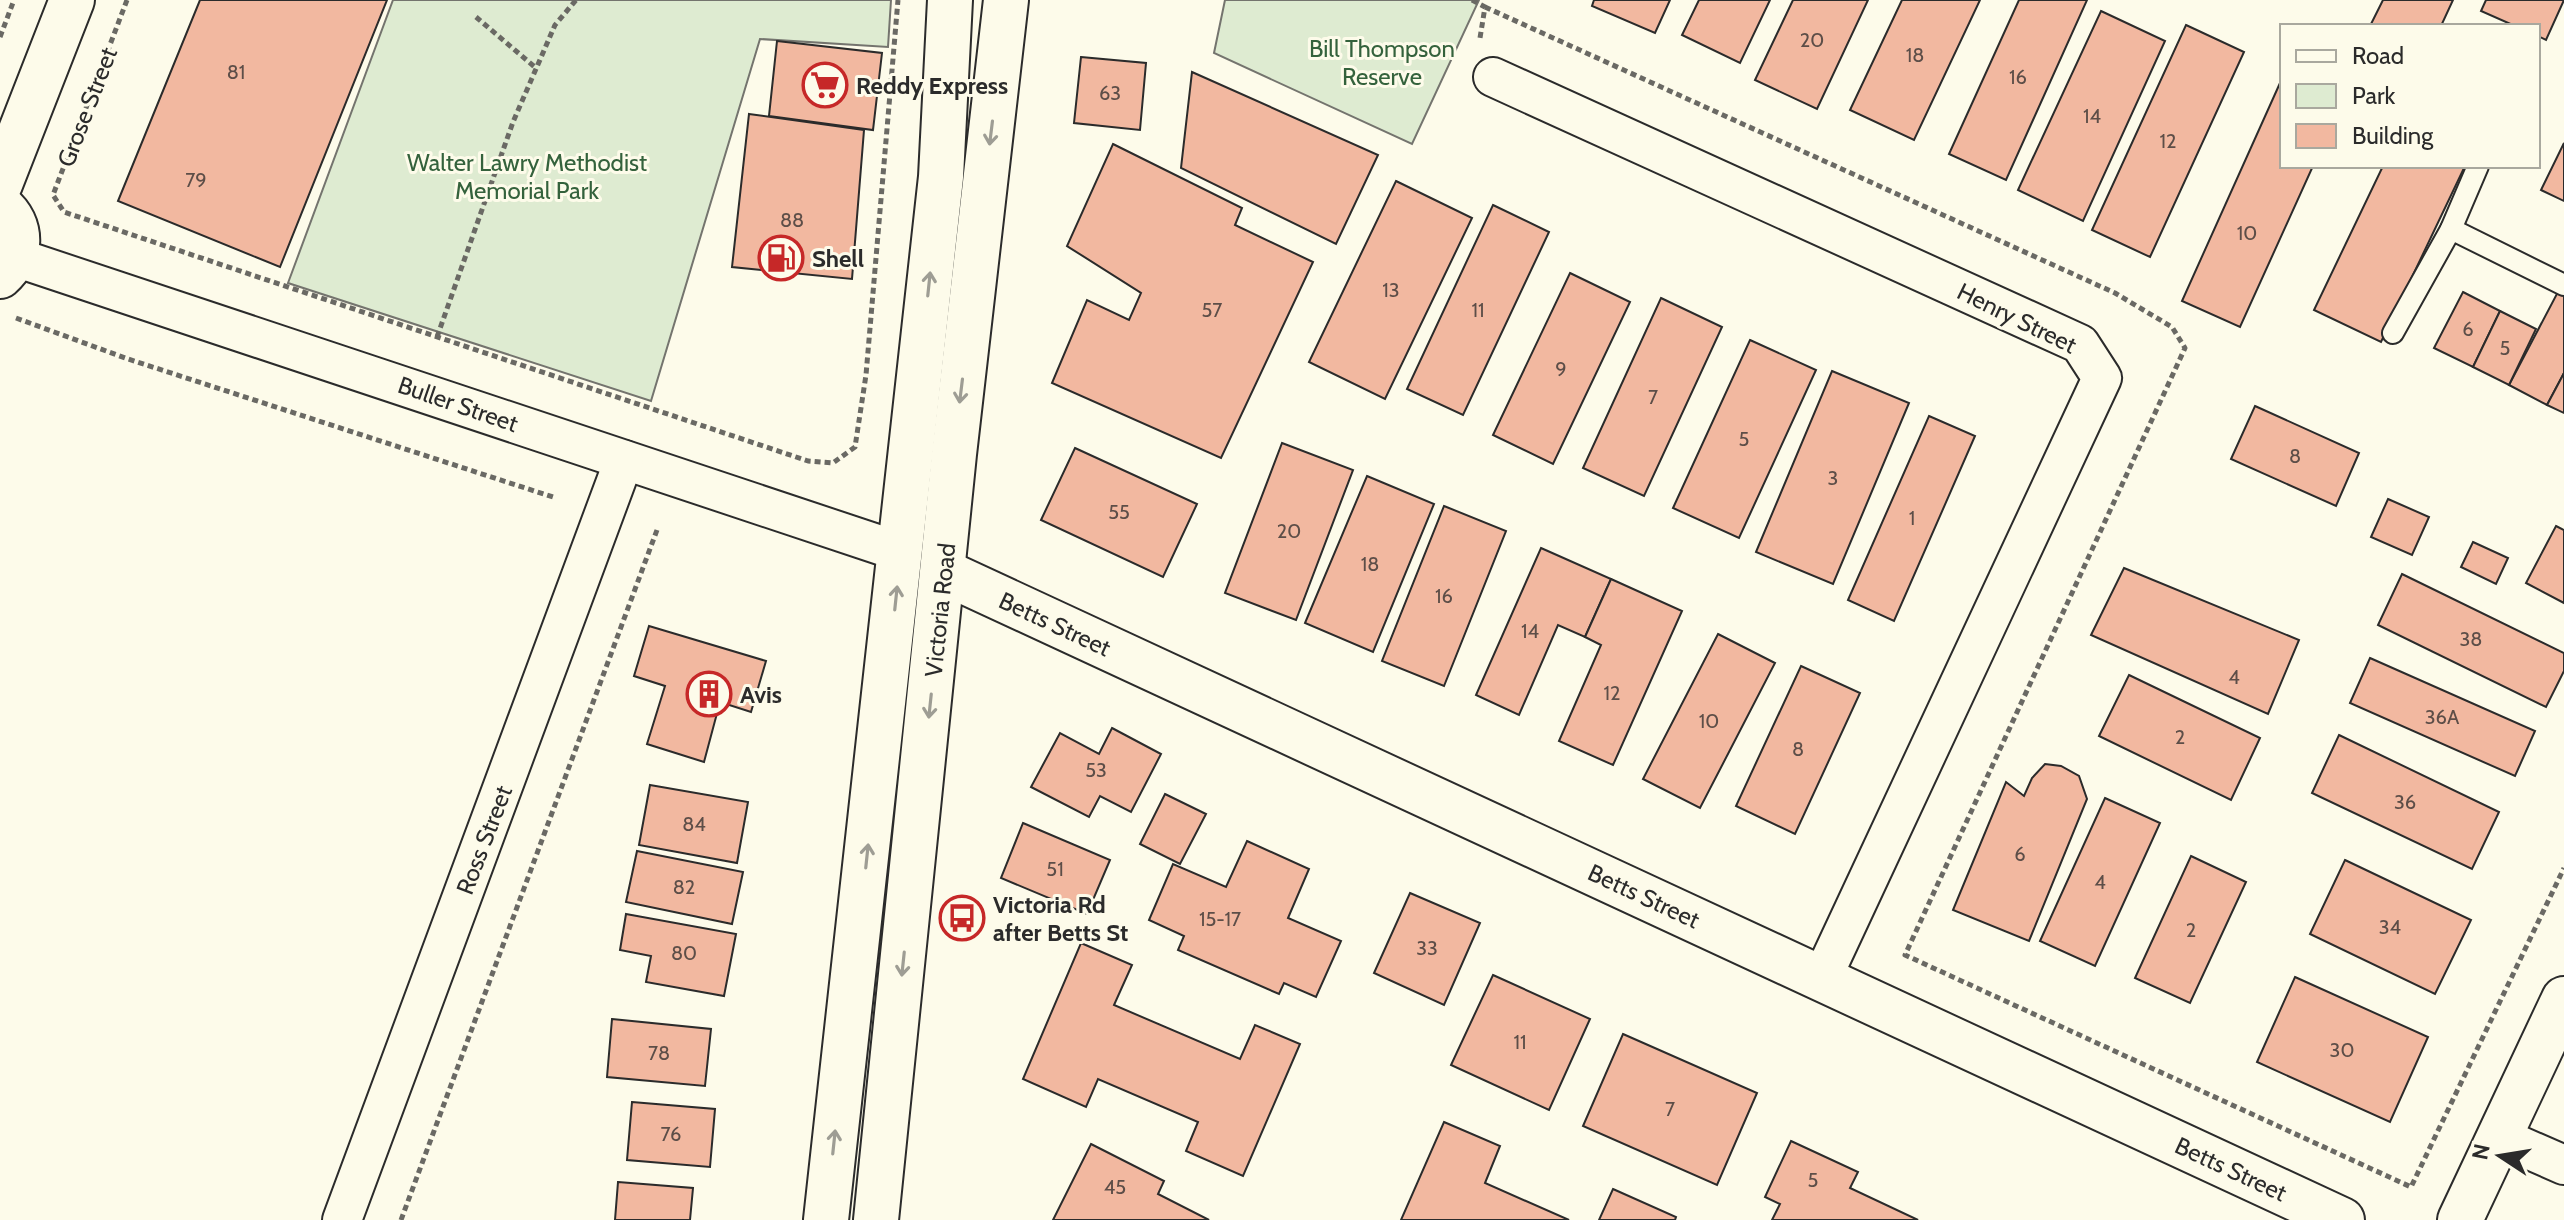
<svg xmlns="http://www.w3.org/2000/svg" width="2564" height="1220" font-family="Cabin,sans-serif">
<rect width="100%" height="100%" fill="#fdfbea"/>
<g fill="#deebd1" stroke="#74746e" stroke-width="2">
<polygon points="393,0 891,0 888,47 760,39 651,401 288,283"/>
<polygon points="1225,0 1479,0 1412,144 1214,53"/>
</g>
<g fill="#f2b8a0" stroke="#2b2b2b" stroke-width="2">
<polygon points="200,0 387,0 280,267 118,201"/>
<polygon points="1594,0 1670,0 1655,33 1592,6"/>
<polygon points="1699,0 1770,0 1740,63 1682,35"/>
<polygon points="1793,0 1868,0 1817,109 1755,80"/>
<polygon points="1902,0 1980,0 1914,140 1850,110"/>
<polygon points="2019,0 2087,0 2006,180 1949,154"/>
<polygon points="2383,0 2453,0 2441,26 2370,26"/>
<polygon points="2486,0 2564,0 2546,40 2538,36 2538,26 2515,26 2481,11"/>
<polygon points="2101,11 2165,41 2083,221 2018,190"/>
<polygon points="2186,25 2244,52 2150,257 2092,230"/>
<polygon points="777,41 882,53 873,130 769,116"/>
<polygon points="1081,57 1146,63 1140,130 1074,123"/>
<polygon points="1192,72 1378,155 1336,244 1181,168"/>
<polygon points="2280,83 2282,166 2313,166 2240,327 2182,301"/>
<polygon points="749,114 864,130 852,279 732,267"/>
<polygon points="2564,143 2564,201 2541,190"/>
<polygon points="1113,144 1242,208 1235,225 1313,262 1221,458 1052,383 1087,300 1129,320 1141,293 1067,246"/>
<polygon points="2383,166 2465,166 2381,342 2314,310"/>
<polygon points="1396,181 1472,218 1385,399 1309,362"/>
<polygon points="1493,205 1549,232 1463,415 1407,389"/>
<polygon points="1570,273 1630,302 1553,464 1493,435"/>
<polygon points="2560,288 2564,290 2564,373 2547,405 2509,385"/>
<polygon points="2463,292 2500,311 2473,367 2434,348"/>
<polygon points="1661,298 1722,327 1644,496 1583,468"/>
<polygon points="2500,311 2536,329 2509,385 2473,367"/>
<polygon points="1750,340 1816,370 1739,538 1673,508"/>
<polygon points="1832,371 1909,403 1833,584 1756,552"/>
<polygon points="2564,373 2564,413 2547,405"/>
<polygon points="2255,406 2359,453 2336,506 2231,459"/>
<polygon points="1929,416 1975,436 1894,621 1848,600"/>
<polygon points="1282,443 1353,470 1296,620 1225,593"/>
<polygon points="1075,448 1197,504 1163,577 1041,520"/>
<polygon points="1367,476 1434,504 1373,652 1305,623"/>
<polygon points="2388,499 2429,517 2412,555 2371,537"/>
<polygon points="1444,506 1506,531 1444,686 1382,661"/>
<polygon points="2556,526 2564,530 2564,603 2526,583"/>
<polygon points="2473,542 2508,558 2496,584 2461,567"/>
<polygon points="1541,548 1611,579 1585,637 1558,625 1519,715 1476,695"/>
<polygon points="2124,568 2299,640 2268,714 2091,635"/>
<polygon points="2402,574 2564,653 2564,671 2546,707 2378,625"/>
<polygon points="1611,579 1682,611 1613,765 1559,741 1601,645 1585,637"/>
<polygon points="649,626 766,661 751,712 720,702 704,762 647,744 665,686 634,676"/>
<polygon points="1718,634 1775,663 1700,808 1643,779"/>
<polygon points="2370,658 2535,731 2515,776 2350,703"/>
<polygon points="1801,666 1860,693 1795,834 1736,806"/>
<polygon points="2129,675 2260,738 2231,800 2099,736"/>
<polygon points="1112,728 1161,754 1131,812 1100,796 1089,817 1031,787 1060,733 1099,754"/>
<polygon points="2339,735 2499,812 2472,869 2312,793"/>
<polygon points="2045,764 2061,766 2079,776 2087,799 2029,941 1953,910 2006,782 2024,796 2032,778"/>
<polygon points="650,785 748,802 737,863 639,845"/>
<polygon points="1165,794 1206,814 1180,864 1140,844"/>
<polygon points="2105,798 2160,823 2095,966 2040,941"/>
<polygon points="1023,823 1110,860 1087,914 1001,878"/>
<polygon points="1247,841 1309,869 1288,918 1341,941 1316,997 1284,983 1279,994 1178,950 1184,936 1149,920 1173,864 1226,887"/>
<polygon points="637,851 743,872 732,924 626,902"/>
<polygon points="2191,856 2246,882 2190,1003 2135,978"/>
<polygon points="2345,860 2471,920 2435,994 2310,934"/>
<polygon points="1410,893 1480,923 1444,1005 1374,973"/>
<polygon points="626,914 736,934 724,996 646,982 651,956 620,950"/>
<polygon points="1081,943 1132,965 1114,1005 1240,1059 1255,1025 1300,1044 1243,1176 1186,1151 1198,1122 1098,1079 1086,1107 1023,1079"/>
<polygon points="1493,975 1590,1019 1549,1110 1451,1065"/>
<polygon points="2295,977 2428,1037 2390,1122 2257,1062"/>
<polygon points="612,1019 711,1029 705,1086 607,1077"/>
<polygon points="1623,1034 1757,1093 1717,1185 1583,1126"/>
<polygon points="632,1102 715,1109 710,1167 627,1160"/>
<polygon points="1444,1122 1500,1146 1485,1183 1569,1220 1401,1220"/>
<polygon points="1791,1141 1858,1172 1850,1188 1918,1220 1772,1220 1780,1204 1765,1197"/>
<polygon points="1091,1144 1164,1181 1158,1194 1209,1220 1053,1220"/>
<polygon points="618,1182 693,1188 690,1220 615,1220"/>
<polygon points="1613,1189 1676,1217 1675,1220 1599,1220"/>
</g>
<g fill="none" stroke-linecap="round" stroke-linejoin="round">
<g stroke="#2b2b2b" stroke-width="24">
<g id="service">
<polyline points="2451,229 2564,285"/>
<polyline points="2393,333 2451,229 2478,166"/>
</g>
</g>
<g stroke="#2b2b2b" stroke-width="42">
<g id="minor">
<polyline points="1493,77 2080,344 2102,378 1822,978"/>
<polyline points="15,257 901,552"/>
<polyline points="2500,1137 2564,1165"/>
<polyline points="342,1220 624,460"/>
</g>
</g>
<g stroke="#2b2b2b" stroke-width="48">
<g id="tertiary">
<polyline points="0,184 72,0"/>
<path d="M0,206C24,225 22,257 0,276"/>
<polyline points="944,572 2342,1220"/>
<polyline points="2460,1220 2564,999"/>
</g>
</g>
<g stroke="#2b2b2b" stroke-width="48">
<g id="primary">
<polyline points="826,1220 941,177 950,0"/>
<polyline points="876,1220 954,454 1006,0"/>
</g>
</g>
<g stroke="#6a6964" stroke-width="5" stroke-dasharray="6 4" stroke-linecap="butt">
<polyline points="127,0 53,195 64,212 808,461 833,463 855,447 866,375 898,0"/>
<polyline points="1472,0 1485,7 1480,38"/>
<polyline points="1485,7 2115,293 2172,327 2185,348 1905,955 2411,1187 2564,868"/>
<polyline points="476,17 536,68"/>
<polyline points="0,37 14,0"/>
<polyline points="16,318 128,359 556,498"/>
<polyline points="437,337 513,122 555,25 576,0"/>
<polyline points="401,1220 657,530"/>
</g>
<use href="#service" stroke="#fdfbea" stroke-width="20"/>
<use href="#minor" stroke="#fdfbea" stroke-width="38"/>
<use href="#tertiary" stroke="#fdfbea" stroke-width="44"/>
<use href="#primary" stroke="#fdfbea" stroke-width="44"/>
</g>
<defs><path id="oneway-shaft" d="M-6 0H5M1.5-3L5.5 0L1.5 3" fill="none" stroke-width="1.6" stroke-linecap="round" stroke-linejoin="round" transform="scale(2)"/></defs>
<g stroke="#9e9d94">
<use href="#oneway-shaft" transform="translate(991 133) rotate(97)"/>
<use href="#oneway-shaft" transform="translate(929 284) rotate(-84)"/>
<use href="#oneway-shaft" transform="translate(961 391) rotate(97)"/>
<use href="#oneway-shaft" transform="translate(896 598) rotate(-84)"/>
<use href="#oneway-shaft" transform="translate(930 706) rotate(96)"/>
<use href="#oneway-shaft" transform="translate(867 856) rotate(-84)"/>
<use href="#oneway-shaft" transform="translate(903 964) rotate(96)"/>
<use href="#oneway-shaft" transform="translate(834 1142) rotate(-84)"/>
</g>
<defs>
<g id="supermarket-ring" transform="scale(2.3)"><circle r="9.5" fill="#fdfbea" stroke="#c62828" stroke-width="1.5"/><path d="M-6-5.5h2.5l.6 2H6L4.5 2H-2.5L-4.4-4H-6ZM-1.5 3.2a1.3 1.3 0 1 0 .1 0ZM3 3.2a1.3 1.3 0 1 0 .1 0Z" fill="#c62828"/></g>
<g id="fuel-ring" transform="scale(2.3)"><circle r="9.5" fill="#fdfbea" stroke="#c62828" stroke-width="1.5"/><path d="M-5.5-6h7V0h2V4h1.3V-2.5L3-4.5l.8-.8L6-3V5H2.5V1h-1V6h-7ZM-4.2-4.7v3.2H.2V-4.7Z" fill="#c62828"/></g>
<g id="building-ring" transform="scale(2.3)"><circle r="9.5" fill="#fdfbea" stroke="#c62828" stroke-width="1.5"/><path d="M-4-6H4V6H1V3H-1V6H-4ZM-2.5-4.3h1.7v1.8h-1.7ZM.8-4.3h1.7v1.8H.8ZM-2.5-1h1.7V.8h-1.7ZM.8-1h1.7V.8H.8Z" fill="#c62828"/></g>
<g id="bus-ring" transform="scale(2.3)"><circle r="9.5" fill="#fdfbea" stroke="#c62828" stroke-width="1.5"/><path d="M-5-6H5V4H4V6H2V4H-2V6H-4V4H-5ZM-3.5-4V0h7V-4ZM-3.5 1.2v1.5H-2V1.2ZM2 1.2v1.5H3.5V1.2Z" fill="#c62828"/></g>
</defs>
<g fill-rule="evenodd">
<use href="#supermarket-ring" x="825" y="85"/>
<use href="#fuel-ring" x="781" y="258"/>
<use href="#building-ring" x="709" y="694"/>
<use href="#bus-ring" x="962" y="918"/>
</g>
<g text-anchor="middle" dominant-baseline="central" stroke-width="6" stroke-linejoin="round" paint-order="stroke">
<g font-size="20" fill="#5d4e48">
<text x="1812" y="40">20</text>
<text x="1915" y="55">18</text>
<text x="236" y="72">81</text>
<text x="2018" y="77">16</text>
<text x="1110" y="93">63</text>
<text x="2092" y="116">14</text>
<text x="2168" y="141">12</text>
<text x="196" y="180">79</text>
<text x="792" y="220">88</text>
<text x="2247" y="233">10</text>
<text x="1391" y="290">13</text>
<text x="1212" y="310">57</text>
<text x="1478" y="310">11</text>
<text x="2468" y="329">6</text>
<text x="2505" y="348">5</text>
<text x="1561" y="369">9</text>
<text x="1653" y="397">7</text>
<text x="1744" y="439">5</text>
<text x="2295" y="456">8</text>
<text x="1833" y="478">3</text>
<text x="1119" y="512">55</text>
<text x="1912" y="518">1</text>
<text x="1289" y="531">20</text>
<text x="1370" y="564">18</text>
<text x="1444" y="596">16</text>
<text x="1530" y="631">14</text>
<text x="2471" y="639">38</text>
<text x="2234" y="677">4</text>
<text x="1612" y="693">12</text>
<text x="2442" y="717">36A</text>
<text x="1709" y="721">10</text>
<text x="2180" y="737">2</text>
<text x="1798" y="749">8</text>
<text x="1096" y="770">53</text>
<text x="2405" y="802">36</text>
<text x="694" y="824">84</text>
<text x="2020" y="854">6</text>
<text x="1055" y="869">51</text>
<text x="2100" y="882">4</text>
<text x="684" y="887">82</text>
<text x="1220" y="919">15-17</text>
<text x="2390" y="927">34</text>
<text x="2191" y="930">2</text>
<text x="1427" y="948">33</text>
<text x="684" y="953">80</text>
<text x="1520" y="1042">11</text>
<text x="2342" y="1050">30</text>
<text x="659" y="1053">78</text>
<text x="1670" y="1109">7</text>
<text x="671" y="1134">76</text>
<text x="1813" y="1180">5</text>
<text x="1115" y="1187">45</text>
</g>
<g font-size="24" fill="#34623c" stroke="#fdfbea">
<text x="1382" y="48">Bill Thompson<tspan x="1382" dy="28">Reserve</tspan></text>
<text x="527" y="162">Walter Lawry Methodist<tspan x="527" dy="28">Memorial Park</tspan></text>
</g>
<g font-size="24" font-weight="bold" fill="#2b2b2b" stroke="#fdfbea" text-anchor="start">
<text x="856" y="85">Reddy Express</text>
<text x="812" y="258">Shell</text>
<text x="740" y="694">Avis</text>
<text x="993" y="904">Victoria Rd<tspan x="993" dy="28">after Betts St</tspan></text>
</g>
<g font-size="24" fill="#2b2b2b" stroke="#fdfbea">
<text transform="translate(87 107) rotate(-69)">Grose Street</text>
<text transform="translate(2017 318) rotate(26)">Henry Street</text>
<text transform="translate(458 404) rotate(19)">Buller Street</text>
<text transform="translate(940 610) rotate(-84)">Victoria Road</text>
<text transform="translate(1055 624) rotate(25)">Betts Street</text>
<text transform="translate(484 840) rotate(-69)">Ross Street</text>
<text transform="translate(1644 896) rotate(25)">Betts Street</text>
<text transform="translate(2231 1169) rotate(25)">Betts Street</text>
</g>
</g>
<rect x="2280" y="24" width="260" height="144" fill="#fdfbea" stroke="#a9a89e" stroke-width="2"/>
<rect x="2296" y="50" width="40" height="12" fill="#fdfbea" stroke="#a9a89e" stroke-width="2"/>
<text x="2352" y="64" font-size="24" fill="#2b2b2b">Road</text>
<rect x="2296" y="84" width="40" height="24" fill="#deebd1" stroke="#a9a89e" stroke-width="2"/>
<text x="2352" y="104" font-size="24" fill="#2b2b2b">Park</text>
<rect x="2296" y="124" width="40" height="24" fill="#f2b8a0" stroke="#a9a89e" stroke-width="2"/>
<text x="2352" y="144" font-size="24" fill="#2b2b2b">Building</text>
<g transform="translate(2500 1156) rotate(282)" stroke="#fdfbea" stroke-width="6" paint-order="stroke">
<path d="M0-6L14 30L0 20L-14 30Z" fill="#2b2b2b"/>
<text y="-12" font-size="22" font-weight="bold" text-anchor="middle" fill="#2b2b2b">N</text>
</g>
</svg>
